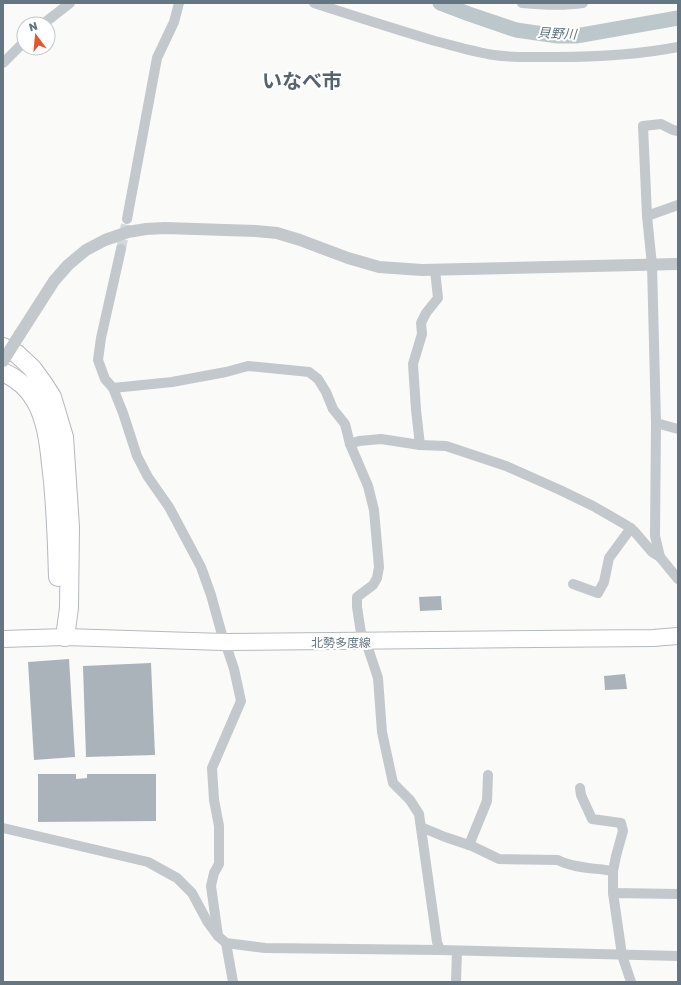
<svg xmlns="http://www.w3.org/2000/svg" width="681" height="985" font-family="'Golos Text','Noto Sans JP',sans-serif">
<rect width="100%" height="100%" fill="#fafaf8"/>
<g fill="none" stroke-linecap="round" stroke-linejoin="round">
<polyline stroke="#bbc7cb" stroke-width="15" points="440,3 469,14 516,30 558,36 576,36 678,18"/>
</g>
<g fill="#aab3b9">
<polygon points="441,596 442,610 420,611 419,597"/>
<polygon points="69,659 75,757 34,760 28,662"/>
<polygon points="151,663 155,755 86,757 83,666"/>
<polygon points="625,674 627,689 605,690 604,676"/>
<polygon points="38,774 76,774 76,779 87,778 87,774 156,774 156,821 38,822"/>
</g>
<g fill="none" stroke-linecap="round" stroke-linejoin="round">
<polyline stroke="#d5d9db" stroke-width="10" stroke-dasharray="10 5" stroke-linecap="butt" points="121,249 127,219"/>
<g stroke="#b5babe" stroke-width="18">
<polyline id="primary" points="3,639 65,637 224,642 653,638 678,636"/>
</g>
<g stroke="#b4b9bd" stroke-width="20">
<g id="motorway">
<polyline points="3,347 17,354 32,368 43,383 52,397 64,437 70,527 69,608 65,637"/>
<path d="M3,372C16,378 28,388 35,400C46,419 49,443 51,464C56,502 57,540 58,577"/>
</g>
</g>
<g stroke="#c3c8cc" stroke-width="10">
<path d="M314,3C354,16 395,29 435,41C455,46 474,52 494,55C514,58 534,57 555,57C597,57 637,55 678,47"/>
<path d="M522,3C543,5 563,6 583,3"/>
<polyline points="43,24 70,3"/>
<polyline points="3,63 24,42"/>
<polyline points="647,216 678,205"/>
<polyline points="127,219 157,58 174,22 179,3"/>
<polyline points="121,249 101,338 98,360 105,379 113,388 123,413 137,456 148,477 169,507 201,567 211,595 224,642 228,651 234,669 241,701 212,768 214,800 219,826 219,864 214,873 211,886 218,936"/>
<polyline points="113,388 172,382 226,372 248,366 309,372 318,379 326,392 333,409 345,424 350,444 368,486 374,510 379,567 377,578 373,585 357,597 357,607 361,633 366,642 378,678 382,732 393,783 410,800 419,814 437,942 440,950"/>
<polyline points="656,423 678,429"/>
<polyline points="350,444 359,441 381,439 420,445 446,446 506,466 560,490 593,506 626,525 634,531 652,552 660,557 678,579"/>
<polyline points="420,445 416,410 413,364 422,334 421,323 426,313 438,298 435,270"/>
<polyline points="660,557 655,536 656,423 652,265 647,216 643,126 661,124 673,130 678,131"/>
<polyline points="573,584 598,593 604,582 609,558 631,528"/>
<polyline points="580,788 581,795 592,819 621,823 623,831 616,856 613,871"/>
<path d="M421,827L445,837L472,846L499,859L558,860C572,868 596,868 613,871V893"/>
<polyline points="3,828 148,862 177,878 192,893 207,921 218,936 226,943 265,948 440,950 678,956"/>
<polyline points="469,845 487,801 488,775"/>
<polyline points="226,943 233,982"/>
<polyline points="456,982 457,951"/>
<polyline points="631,982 622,955 613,893 678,894"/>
</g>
<polyline stroke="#c3c8cc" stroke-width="12" points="20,334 54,281 68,265 86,250 105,240 128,232 146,229 165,228 256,231 277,233 300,240 348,258 379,267 422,270 678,264"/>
<use href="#primary" stroke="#fff" stroke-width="16"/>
<use href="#motorway" stroke="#fff" stroke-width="18"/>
<polyline stroke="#c3c8cc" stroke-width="12" points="3,361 20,334"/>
</g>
<g text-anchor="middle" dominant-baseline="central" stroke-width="4" stroke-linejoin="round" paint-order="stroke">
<g font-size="12" fill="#657683" stroke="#fff">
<text x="341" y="642">北勢多度線</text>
</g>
<g font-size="13" font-style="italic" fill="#60757c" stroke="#fff">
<text transform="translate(557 33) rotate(3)">貝野川</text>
</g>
<g font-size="20" font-weight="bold" fill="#57646e" stroke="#fff">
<text x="302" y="80">いなべ市</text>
</g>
</g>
<rect width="681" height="985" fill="none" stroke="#657683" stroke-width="8"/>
<g transform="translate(36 36) rotate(344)"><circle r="19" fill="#ffffff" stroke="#c1c8cd"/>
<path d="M0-3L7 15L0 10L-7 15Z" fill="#e4572e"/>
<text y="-6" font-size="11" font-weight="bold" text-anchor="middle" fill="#657683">N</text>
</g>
</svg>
